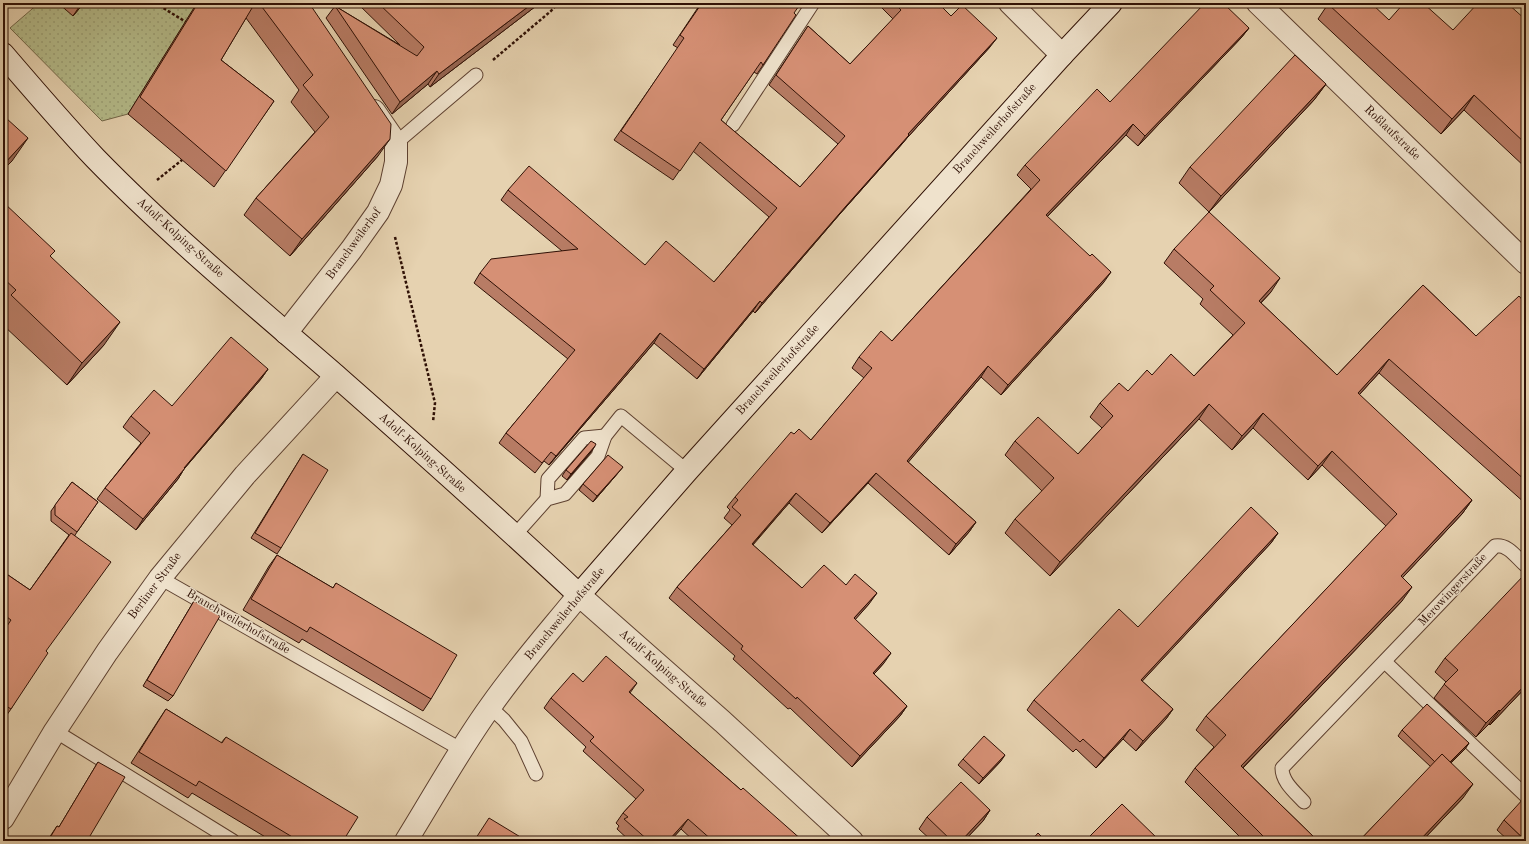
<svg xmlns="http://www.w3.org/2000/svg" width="1529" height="844" font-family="'Old Standard TT',serif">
<defs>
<pattern id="garden-dots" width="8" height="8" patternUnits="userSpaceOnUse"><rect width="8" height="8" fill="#b5bc8b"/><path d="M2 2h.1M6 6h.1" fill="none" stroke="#9ca176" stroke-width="1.8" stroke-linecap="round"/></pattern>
</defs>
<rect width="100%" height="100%" fill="#e6d2b0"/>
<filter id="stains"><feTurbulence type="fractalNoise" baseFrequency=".005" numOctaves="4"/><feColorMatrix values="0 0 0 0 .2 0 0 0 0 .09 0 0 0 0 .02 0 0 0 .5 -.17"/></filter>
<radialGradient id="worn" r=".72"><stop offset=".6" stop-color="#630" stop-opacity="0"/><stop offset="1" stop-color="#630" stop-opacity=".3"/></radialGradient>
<polygon fill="url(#garden-dots)" stroke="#726648" points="39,3 197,3 128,114 102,121 10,28"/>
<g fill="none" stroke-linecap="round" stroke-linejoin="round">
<g stroke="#5d4030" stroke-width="15">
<g id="lane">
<polyline points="733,125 813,3"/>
<polyline points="396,143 476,75"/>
<polyline points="547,499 548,479 584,438 605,436"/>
<polyline points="515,535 547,499 565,494 598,456 605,436 621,416 687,471"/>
<polyline points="160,578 462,750"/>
<polyline points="1385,662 1526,796"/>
<polyline points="490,707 504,720 521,741 536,774"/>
<polyline points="55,731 233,841"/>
<path d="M1304,802C1295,792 1282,782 1282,768L1495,546C1508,544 1516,557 1525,565"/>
</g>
</g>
<g stroke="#5d4030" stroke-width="24">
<g id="street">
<polyline points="1010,3 1062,55"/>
<polyline points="1258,3 1526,263"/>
<polyline points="286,333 351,250 378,212 391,185 396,162 396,143 374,111"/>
<polyline points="3,818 55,731 107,652 160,578 245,475 336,376"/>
<path d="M406,841C434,796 459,750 490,707C517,668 549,632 579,595L723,722L852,841"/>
</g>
</g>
<g stroke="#2f1005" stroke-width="24">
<path id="secondary" d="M3,54C33,89 63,124 95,158C170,235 253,304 334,374C417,447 499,520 579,595L687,471L1062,55L1111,3"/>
</g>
<g stroke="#2f1005" stroke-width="2.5" stroke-dasharray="3 2" stroke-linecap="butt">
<polyline points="155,3 186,22"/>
<polyline points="493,60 551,11 558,3"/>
<polyline points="157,180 182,160"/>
<polyline points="395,237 435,403 433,422"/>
</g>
<use href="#lane" stroke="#efe2cc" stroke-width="13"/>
<use href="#street" stroke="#efe2cc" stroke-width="22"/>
<use href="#secondary" stroke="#efe2cc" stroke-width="22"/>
</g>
<g fill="#b87c65" stroke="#2f1005">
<polygon points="58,3 84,3 73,16"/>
<polygon points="197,3 309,3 378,156 290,256 244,215 256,198 315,132 291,102 299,90 246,18 221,60 274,101 214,187 128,114"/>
<polygon points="357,3 540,3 430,87 428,84 392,114 326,18 335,6 400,45"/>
<polygon points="701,3 794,13 763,65 757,74 754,72 721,120 800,187 838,144 769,85 808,26 850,64 893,19 877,3 938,3 951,16 990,47 907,138 902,144 839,215 755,313 753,311 697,379 654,343 549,465 544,461 535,473 499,443 506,433 568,359 474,283 480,273 562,251 501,200 508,190 645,265 714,282 769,217 693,151 673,180 614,140 678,48 673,45"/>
<polygon points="1328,4 1389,20 1453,30 1526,20 1526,168 1464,110 1441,134 1318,19"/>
<polygon points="1249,28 1241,38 1138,146 1126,135 1047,217 1104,282 1001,395 981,377 908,462 976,522 969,532 949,555 868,483 822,533 789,503 753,545 802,588 846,585 869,604 855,619 884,663 874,674 907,706 900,716 852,767 790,708 788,709 733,659 735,656 669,598 677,587 732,525 724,518 730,510 727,507 735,497 794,434 811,440 864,378 852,368 859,357 892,341 1031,189 1017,175 1025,165 1110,102"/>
<polygon points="1326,84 1314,100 1209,212 1179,183 1190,167"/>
<polygon points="3,202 51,257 104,345 67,385 3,325"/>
<polygon points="1174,249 1271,292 1261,303 1337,375 1423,285 1476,336 1526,304 1526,504 1379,373 1359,395 1472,500 1462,514 1402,578 1402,601 1243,768 1318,841 1244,841 1185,782 1195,768 1214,747 1196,730 1206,716 1386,526 1322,465 1308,480 1253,428 1232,450 1199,419 1050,576 1005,533 1015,519 1042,491 1005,455 1015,441 1078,454 1102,428 1090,417 1100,403 1128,391 1152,375 1194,376 1233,335 1200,304 1203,299 1164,263"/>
<polygon points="268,369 261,379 184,469 178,479 136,530 97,499 105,488 141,443 123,427 131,416 172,406"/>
<polygon points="591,452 567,480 562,476 566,470"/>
<polygon points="303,454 281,548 277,554 251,538"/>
<polygon points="618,473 593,502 579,490 583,484"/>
<polygon points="72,482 98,502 75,535 46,651 11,709 4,719 3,719 3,632 4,630 3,629 3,583 8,575 30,590 69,535 51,521 51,511"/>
<polygon points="1278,533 1271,543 1142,681 1173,709 1166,719 1136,751 1123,739 1096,768 1076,749 1073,752 1027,710 1034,700 1138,627"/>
<polygon points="277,555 333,588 336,583 431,699 423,711 302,639 299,643 243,610 269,566"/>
<polygon points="194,601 173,696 168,701 143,686"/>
<polygon points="1445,658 1526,687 1490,725 1489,724 1476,737 1434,698 1446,682 1435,672"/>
<polygon points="583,682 637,683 630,693 741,790 803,841 694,841 681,829 670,841 630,841 617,829 619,826 616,823 623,813 636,799 583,751 586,747 544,708 551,698"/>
<polygon points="166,709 221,743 226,737 343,841 272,841 192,793 188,798 131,763 158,721"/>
<polygon points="1402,730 1469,743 1465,749 1451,763 1463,798 1422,841 1359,841 1431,767 1398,736"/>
<polygon points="963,759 1001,761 979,784 958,765"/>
<polygon points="98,762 87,841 47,841 57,826 59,827"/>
<polygon points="990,810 983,821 964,841 932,841 919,829 927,817"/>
<polygon points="1504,820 1526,841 1509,841 1497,830"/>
</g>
<g fill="#966552" stroke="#2f1005">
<polygon points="83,3 84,3 73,16 81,4"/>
<polygon points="533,3 540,3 430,87 439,74"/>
<polygon points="1249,28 1241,38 1138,146 1145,136"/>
<polygon points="997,38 990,47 907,138 902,144 839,215 755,313 762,303 846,206 908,134"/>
<polygon points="437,71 428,84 392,114 400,102"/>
<polygon points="1326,84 1314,100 1209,212 1221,196"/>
<polygon points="1474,95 1464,110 1441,134 1452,119"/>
<polygon points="1133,124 1126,135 1038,226 1046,215"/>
<polygon points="28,138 12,161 3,170 3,165"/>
<polygon points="390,139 378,156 290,256 302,239"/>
<polygon points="1111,272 1104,282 1001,395 1008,385"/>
<polygon points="1280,278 1271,292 1249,315 1259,301"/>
<polygon points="760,301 753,311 697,379 704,369"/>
<polygon points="120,322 104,345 67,385 82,363"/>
<polygon points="660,333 654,343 549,465 556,456"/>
<polygon points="1389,359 1379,373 1348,407 1358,393"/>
<polygon points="988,366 981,377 900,472 907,461"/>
<polygon points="268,369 261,379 184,469 178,479 136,530 143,519 184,468"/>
<polygon points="1209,404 1199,419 1050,576 1060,562"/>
<polygon points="1263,413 1253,428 1232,450 1242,436"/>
<polygon points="595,446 591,452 567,480 571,474"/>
<polygon points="1332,451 1322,465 1308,480 1318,466"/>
<polygon points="623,467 618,473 593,502 597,496"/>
<polygon points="876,473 868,483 822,533 830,523"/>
<polygon points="796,493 789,503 744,554 752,544"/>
<polygon points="1472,500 1462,514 1391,590 1401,576"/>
<polygon points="976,522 969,532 949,555 956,544"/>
<polygon points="1278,533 1271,543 1134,690 1141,680"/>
<polygon points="1412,587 1402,601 1231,780 1241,766"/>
<polygon points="877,593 869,604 847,629 854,618"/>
<polygon points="891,653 884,663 865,684 873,673"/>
<polygon points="1526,684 1526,687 1490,725 1500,711"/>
<polygon points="907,706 900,716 852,767 860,756"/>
<polygon points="1173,709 1166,719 1136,751 1143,741"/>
<polygon points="1499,710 1489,724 1476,737 1486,723"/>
<polygon points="1130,729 1123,739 1096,768 1104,758"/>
<polygon points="1469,743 1465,749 1439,775 1444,769"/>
<polygon points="1005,755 1001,761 979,784 983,778"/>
<polygon points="1473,784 1463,798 1422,841 1419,841"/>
<polygon points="990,810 983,821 964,841 961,841"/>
<polygon points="688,819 681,829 670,841 668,841"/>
</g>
<g fill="#d69075" stroke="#2f1005">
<polygon points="198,3 255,3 221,60 274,101 226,171 140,97"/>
<polygon points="259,3 309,3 391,124 390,139 302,239 256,198 329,117 303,85 313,75"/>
<polygon points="378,3 533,3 439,74 437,71 400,102 335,6 417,56 424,47"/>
<polygon points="702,3 801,3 794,13 796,15 763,65 761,62 721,120 800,187 845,136 776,75 808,26 850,64 901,10 894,3 938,3 951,16 962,5 997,38 908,134 909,135 846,206 762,303 760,301 704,369 660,333 556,456 551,452 542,463 506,433 575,350 480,273 491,259 578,249 508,190 529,166 645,265 666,241 714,282 777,208 700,142 680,171 621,131 684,38 680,35"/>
<polygon points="1205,3 1223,3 1249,28 1145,136 1133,124 1046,215 1090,256 1092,254 1111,272 1008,385 988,366 907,461 976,522 956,544 876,473 830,523 796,493 752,544 802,588 824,565 846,585 855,574 877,593 854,618 891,653 873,673 907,706 860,756 797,697 796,699 741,649 743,646 677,587 741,515 732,507 738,500 735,497 791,432 794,434 799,429 811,440 872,368 859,357 881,331 892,341 1040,180 1025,165 1097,89 1110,102"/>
<polygon points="1330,3 1371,3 1389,20 1404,3 1423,3 1453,30 1478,3 1507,3 1526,20 1526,38 1525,39 1526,41 1526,144 1474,95 1452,119 1328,4"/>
<polygon points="1295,55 1326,84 1221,196 1190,167"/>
<polygon points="6,118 28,138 3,165 3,121"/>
<polygon points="3,202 55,251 50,256 120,322 82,363 11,295 16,290 3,278"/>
<polygon points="1209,212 1280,278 1259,301 1337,375 1423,285 1476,336 1519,296 1526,304 1526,481 1389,359 1358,393 1472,500 1401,576 1412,587 1241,766 1318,841 1268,841 1195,768 1226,735 1206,716 1397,514 1332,451 1318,466 1263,413 1242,436 1209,404 1060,562 1015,519 1054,478 1015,441 1038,417 1078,454 1113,416 1100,403 1119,383 1128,391 1147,370 1152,375 1171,354 1194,376 1245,323 1210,290 1214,286 1174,249"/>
<polygon points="231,337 268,369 184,468 185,468 143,519 105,488 150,433 131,416 154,390 172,406"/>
<polygon points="591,441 596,444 595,446 571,474 566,470"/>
<polygon points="303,454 328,470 281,548 255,533"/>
<polygon points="608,455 623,467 597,496 583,484"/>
<polygon points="72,482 98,502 77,532 55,515 55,505"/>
<polygon points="1251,507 1278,533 1141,680 1173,709 1143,741 1130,729 1104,758 1083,739 1080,742 1034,700 1119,609 1138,627"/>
<polygon points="71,533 111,562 46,651 48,653 11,709 3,704 3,632 11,620 3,614 3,583 8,575 30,590"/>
<polygon points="277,555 333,588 336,583 457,655 431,699 310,627 307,632 251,599"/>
<polygon points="1526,573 1526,684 1500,711 1499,710 1486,723 1444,684 1458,670 1445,658"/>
<polygon points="194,601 220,616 173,696 147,680"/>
<polygon points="606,656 637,683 629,692 741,790 743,788 803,841 713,841 688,819 668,841 649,841 624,819 628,817 623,813 644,790 590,741 594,737 551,698 573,673 583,682"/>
<polygon points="1427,704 1469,743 1450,762 1442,754 1435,762 1402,730"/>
<polygon points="166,709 222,743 226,737 358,817 343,841 299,841 199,781 196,786 139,752"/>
<polygon points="984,736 1005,755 983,778 963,759"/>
<polygon points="1442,754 1473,784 1419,841 1359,841"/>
<polygon points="98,762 125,777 87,841 48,841 57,826 59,827"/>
<polygon points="961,782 990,810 961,841 952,841 927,817"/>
<polygon points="1524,798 1526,800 1526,841 1504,820"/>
<polygon points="1122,804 1160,841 1085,841"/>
<polygon points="489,818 527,841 474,841"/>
<polygon points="1038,833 1046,841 1031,841"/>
</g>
<g text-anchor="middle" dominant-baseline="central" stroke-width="3" stroke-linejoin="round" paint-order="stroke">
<g font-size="12" fill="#2f1005" stroke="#efe2cc">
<text transform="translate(995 129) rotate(-48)">Branchweilerhofstraße</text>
<text transform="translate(1392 133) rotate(44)">Roßlaufstraße</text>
<text transform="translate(180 238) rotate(42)">Adolf-Kolping-Straße</text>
<text transform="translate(354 244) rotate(-54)">Branchweilerhof</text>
<text transform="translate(778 370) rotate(-48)">Branchweilerhofstraße</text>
<text transform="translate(422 453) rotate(42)">Adolf-Kolping-Straße</text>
<text transform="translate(155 586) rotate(-53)">Berliner Straße</text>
<text transform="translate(1453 590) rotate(-47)">Merowingerstraße</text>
<text transform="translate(565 614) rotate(-50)">Branchweilerhofstraße</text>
<text transform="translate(238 622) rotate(30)">Branchweilerhofstraße</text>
<text transform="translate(663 669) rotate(41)">Adolf-Kolping-Straße</text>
</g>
</g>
<rect width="1529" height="844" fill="none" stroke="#e6d2b0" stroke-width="16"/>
<rect x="4" y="4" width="1521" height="836" fill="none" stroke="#2f1005" stroke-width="2"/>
<rect x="8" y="8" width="1513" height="828" fill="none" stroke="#2f1005"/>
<rect width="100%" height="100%" filter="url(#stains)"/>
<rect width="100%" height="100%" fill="url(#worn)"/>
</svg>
